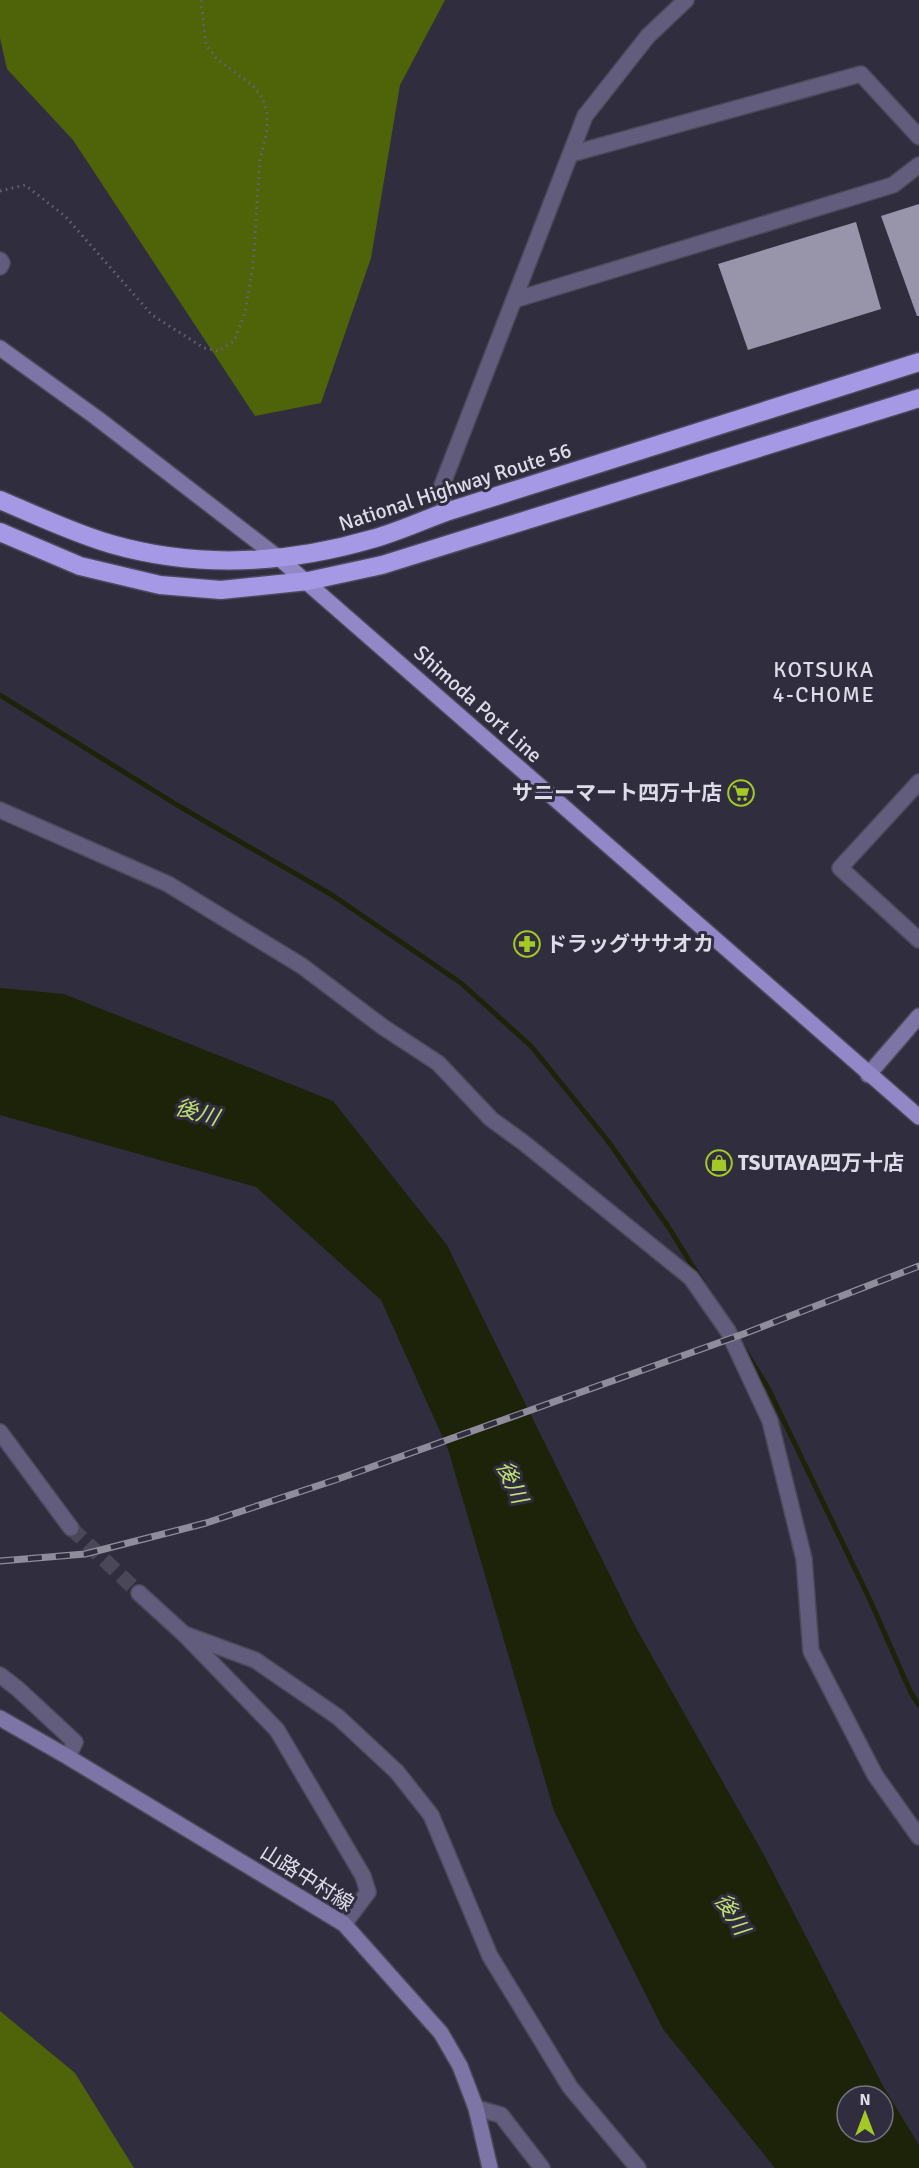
<svg xmlns="http://www.w3.org/2000/svg" width="919" height="2168" font-family="Signika,'Noto Sans JP',sans-serif">
<rect width="100%" height="100%" fill="#302d3f"/>
<g fill="#4f6309">
<polygon points="0,0 445,0 400,85 371,258 321,403 255,416 73,140 7,69 0,38"/>
<polygon points="0,2011 75,2073 134,2168 0,2168"/>
</g>
<path fill="#1c2309" fill-rule="evenodd" d="M0,988L64,994L333,1101L447,1245L635,1626L764,1855L883,2086L919,2145V2168H775L663,2029L554,1811L448,1449L381,1300L256,1187L0,1115ZM847,2096H883V2132H847Z"/>
<g fill="none" stroke-linecap="round" stroke-linejoin="round">
<g stroke="#1c2309" stroke-width="5">
<polyline points="0,695 177,805 332,895 461,983 531,1046 608,1141 669,1228 703,1283"/>
<polyline points="743,1347 768,1388 869,1598 911,1693 919,1705"/>
</g>
</g>
<g fill="#9895ab">
<polygon points="919,204 919,316 917,316 881,216"/>
<polygon points="856,222 881,309 748,350 718,264"/>
</g>
<g fill="none" stroke-linecap="round" stroke-linejoin="round">
<polyline stroke="#4a4758" stroke-width="15" stroke-dasharray="15 8" stroke-linecap="butt" points="71,1528 139,1593"/>
<g stroke="#4c495a" stroke-width="18">
<g id="street">
<polyline points="571,154 861,74 919,137"/>
<polyline points="0,260 2,263 0,267"/>
<polyline points="514,300 893,185 919,165"/>
<polyline points="446,512 441,488 585,116 648,36 686,0"/>
<polyline points="919,782 840,868 919,940"/>
<polyline points="0,810 168,884 302,966 383,1027 438,1063 491,1119 524,1143 691,1278 728,1331 770,1421 804,1559 811,1651 875,1775 919,1837"/>
<polyline points="0,1432 71,1528"/>
<polyline points="139,1593 184,1634 277,1730 363,1876 368,1892 344,1924"/>
<polyline points="184,1634 255,1660 338,1717 397,1772 431,1815 490,1956 570,2087 638,2168"/>
<polyline points="0,1675 18,1689 75,1742 68,1757"/>
<polyline points="476,2108 501,2115 542,2168"/>
</g>
</g>
<g stroke="#4c495a" stroke-width="18">
<g id="secondary">
<polyline points="0,348 97,418 280,559"/>
<polyline points="868,1075 919,1016"/>
<polyline points="0,1718 68,1757 344,1924 441,2033 460,2066 476,2108 490,2168"/>
</g>
</g>
<g stroke="#4c495a" stroke-width="18">
<polyline id="primary" points="280,559 919,1117"/>
</g>
<g stroke="#4c495a" stroke-width="21">
<g id="highway">
<path d="M0,500C36,515 73,533 111,544C198,569 286,564 372,539C397,532 421,521 446,512L919,362"/>
<polyline points="0,532 80,566 160,585 221,590 308,581 382,565 919,398"/>
</g>
</g>
<polyline stroke="#666474" stroke-width="3" stroke-dasharray="1.5 4.5" stroke-linecap="butt" points="0,191 25,185 65,216 152,315 204,348 219,351 234,341 245,313 253,265 260,160 267,130 267,111 262,97 253,86 217,59 206,45 201,0"/>
<use href="#street" stroke="#625d7c" stroke-width="15"/>
<use href="#secondary" stroke="#7d75a6" stroke-width="15"/>
<use href="#primary" stroke="#9288c7" stroke-width="15"/>
<use href="#highway" stroke="#a598e4" stroke-width="18"/>
<g stroke="#8f8d9c" stroke-width="7">
<polyline id="rail" points="0,1561 85,1554 206,1523 338,1479 746,1333 919,1266"/>
</g>
<use href="#rail" stroke="#302d3f" stroke-width="4.5" stroke-dasharray="14" stroke-linecap="butt"/>
</g>
<defs>
<g id="supermarket-ring" transform="scale(1.35)"><circle r="9.5" fill="#302d3f" stroke="#a4c825" stroke-width="1.5"/><path d="M-6-5.5h2.5l.6 2H6L4.5 2H-2.5L-4.4-4H-6ZM-1.5 3.2a1.3 1.3 0 1 0 .1 0ZM3 3.2a1.3 1.3 0 1 0 .1 0Z" fill="#a4c825"/></g>
<g id="pharmacy-ring" transform="scale(1.35)"><circle r="9.5" fill="#302d3f" stroke="#a4c825" stroke-width="1.5"/><path d="M-2-6h4v4h4v4h-4v4h-4v-4h-4v-4h4Z" fill="#a4c825"/></g>
<g id="shop-ring" transform="scale(1.35)"><circle r="9.5" fill="#302d3f" stroke="#a4c825" stroke-width="1.5"/><path d="M-5-2.5h2.3a2.7 3.5 0 0 1 5.4 0H5L5.5 6h-11ZM-1.5-2.5h3a1.5 2.3 0 0 0-3 0Z" fill="#a4c825"/></g>
</defs>
<g fill-rule="evenodd">
<use href="#supermarket-ring" x="741" y="793"/>
<use href="#pharmacy-ring" x="527" y="944"/>
<use href="#shop-ring" x="719" y="1163"/>
</g>
<g text-anchor="middle" dominant-baseline="central" stroke-width="6" stroke-linejoin="round" paint-order="stroke">
<g font-size="21" fill="#dddce8" stroke="#302d3f">
<text transform="translate(455 487) rotate(-18)">National Highway Route 56</text>
<text transform="translate(478 704) rotate(42)">Shimoda Port Line</text>
<text transform="translate(307 1878) rotate(32)">山路中村線</text>
</g>
<g font-size="21" font-weight="bold" fill="#dddce8" stroke="#302d3f" text-anchor="start">
<text x="722" y="793" text-anchor="end">サニーマート四万十店</text>
<text x="546" y="944">ドラッグササオカ</text>
<text x="738" y="1163">TSUTAYA四万十店</text>
</g>
<g font-size="22" letter-spacing="1.5" fill="#dddce8" stroke="#302d3f">
<text x="824" y="669">KOTSUKA<tspan x="824" dy="25">4-CHOME</tspan></text>
</g>
<g font-size="22" font-style="italic" fill="#c1e073" stroke="#302d3f">
<text transform="translate(197 1112) rotate(16)">後川</text>
<text transform="translate(512 1482) rotate(66)">後川</text>
<text transform="translate(732 1914) rotate(58)">後川</text>
</g>
</g>
<g transform="translate(865 2114)"><circle r="28" fill="#302d3f" stroke="#757383" stroke-width="1.5"/>
<path d="M0-4.5L10 22L0 15L-10 22Z" fill="#a4c825"/>
<text y="-9" font-size="16" font-weight="bold" text-anchor="middle" fill="#dddce8">N</text>
</g>
</svg>
